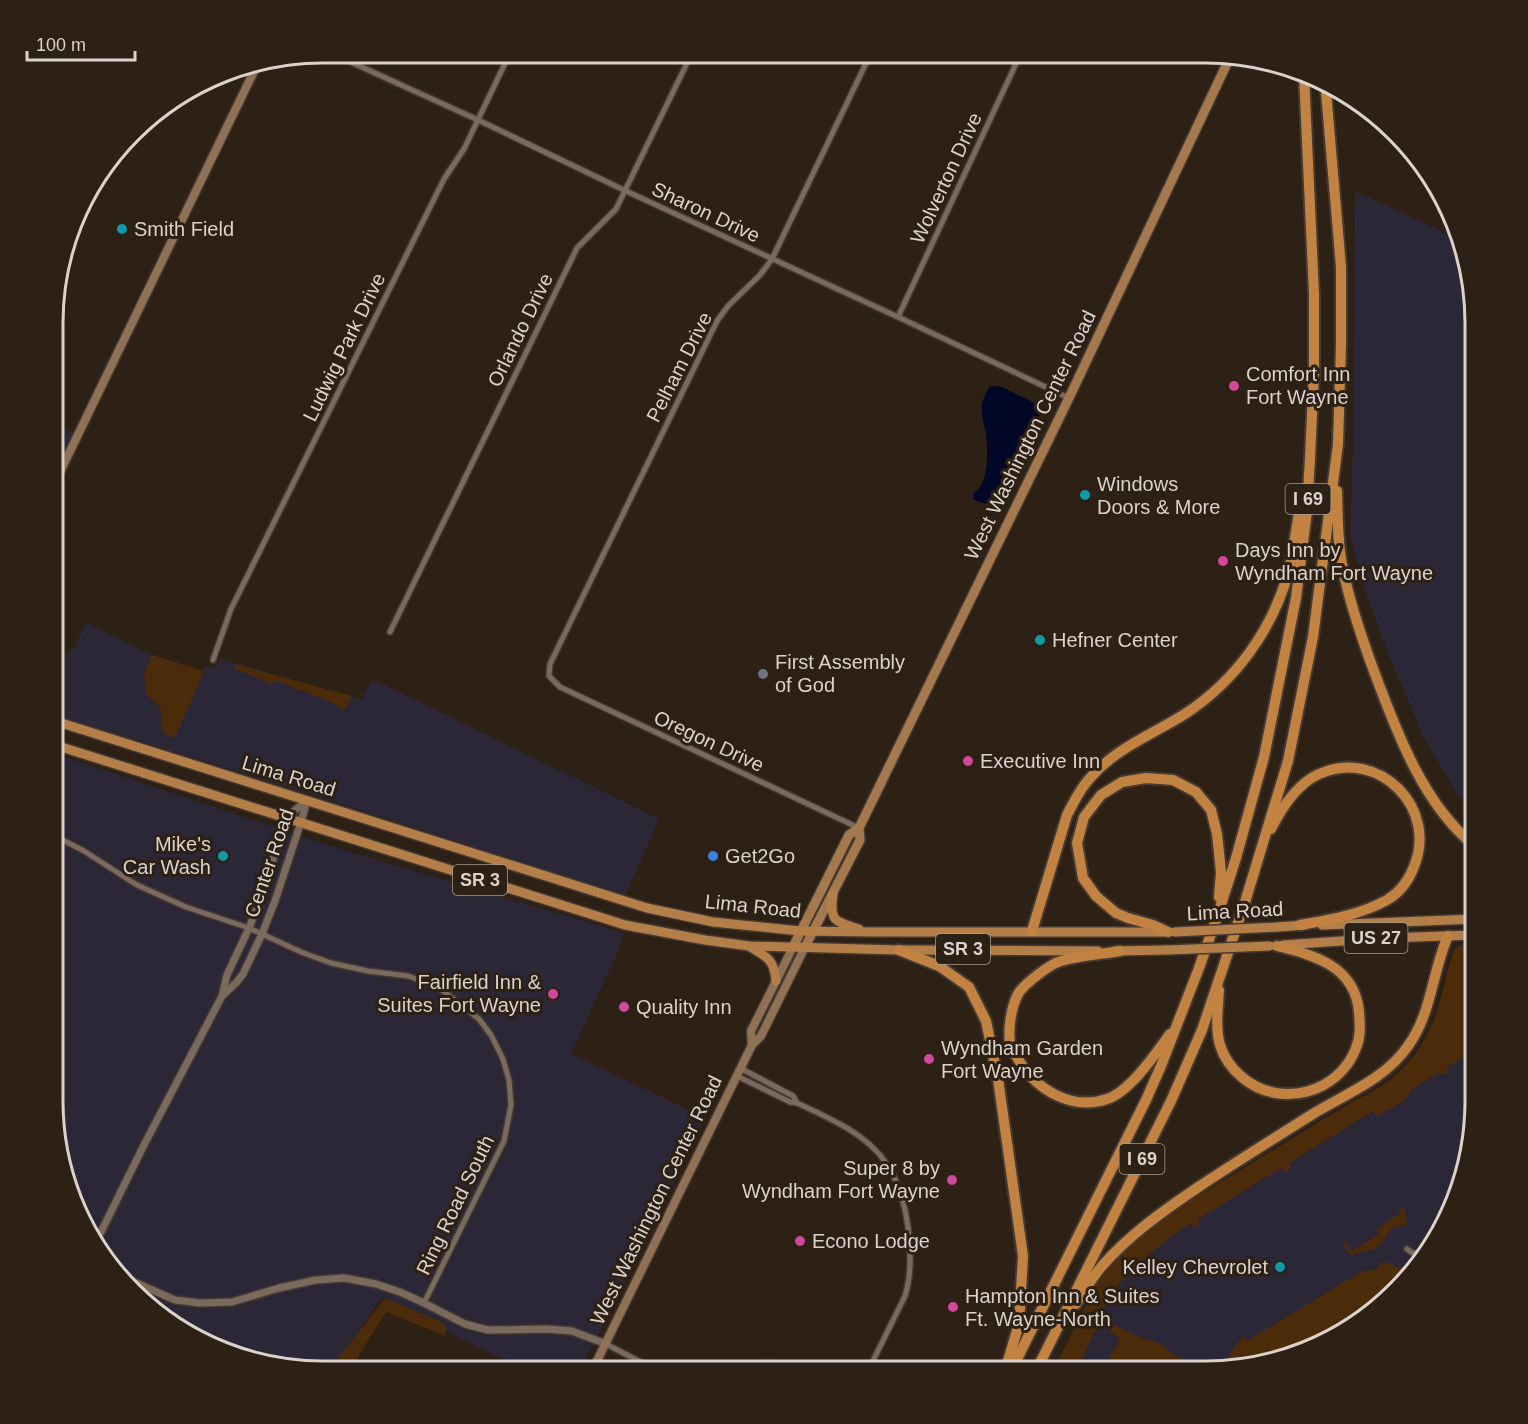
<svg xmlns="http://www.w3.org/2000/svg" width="1528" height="1424" font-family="Helvetica,sans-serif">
<rect width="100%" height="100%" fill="#2d2015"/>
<g fill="#2c2737">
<polygon points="1355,191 1459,239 1475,305 1475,816 1457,793 1425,740 1389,656 1364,588 1350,535 1353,441"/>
<polygon points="57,424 74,433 57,465"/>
<polygon points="86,622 152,655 203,671 206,665 215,668 221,659 362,700 372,679 659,819 625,896 323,798 55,715 56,647 71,654"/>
<polygon points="55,754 353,853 624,933 615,958 571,1054 706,1118 604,1324 579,1371 527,1371 381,1298 332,1371 322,1371 203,1344 119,1279 73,1204 53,1119"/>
<polygon points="1475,1033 1475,1102 1448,1221 1383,1305 1308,1351 1223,1371 1066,1371 1107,1282 1154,1234"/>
</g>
<g fill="#4c2b0b">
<polygon points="152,655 204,671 175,738 163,733 160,707 146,694 144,673"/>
<polygon points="235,664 352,696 345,710 326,700 277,681 271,684 234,668"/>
<path d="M1470,942H1475V1050L1447,1067L1448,1072L1446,1074L1438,1073L1412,1089L1406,1099L1402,1102L1377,1116L1373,1111L1289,1163L1291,1168L1286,1172L1281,1168L1197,1220L1199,1225L1194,1228L1191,1223C1170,1237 1151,1251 1133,1269L1137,1274L1133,1278L1127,1274L1112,1293L1103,1310L1108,1316L1102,1327L1097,1326L1076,1371H1053L1096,1285L1122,1251L1157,1221L1355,1100C1364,1096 1372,1092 1380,1087C1409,1069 1430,1037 1439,1005C1444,988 1447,971 1452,955C1456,946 1461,944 1470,942Z"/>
<path d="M1400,1207L1404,1208L1407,1225C1382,1226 1389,1241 1376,1248C1369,1252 1360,1251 1352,1255L1348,1252L1342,1243L1343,1242H1345L1351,1251L1379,1234L1376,1229L1401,1213L1399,1209Z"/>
<path d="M1387,1262L1399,1268L1411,1269L1383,1305L1308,1351L1223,1371H1214C1230,1366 1230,1345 1244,1337L1247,1341L1361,1272L1378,1269L1379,1263Z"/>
<polygon points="385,1298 446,1324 445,1336 386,1312 359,1355 355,1371 328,1371"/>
<polygon points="1113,1324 1141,1338 1156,1342 1169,1349 1168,1351 1200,1369 1201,1368 1209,1371 1103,1371 1120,1338 1110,1332"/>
</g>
<path fill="#000727" d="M993,386L1002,387L1035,403L1039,408L1040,414L1000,496C992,506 984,505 973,499L974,492C989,486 988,448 986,434C984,424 981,415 982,405C983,398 986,393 989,387Z"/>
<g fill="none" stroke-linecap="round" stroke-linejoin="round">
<g stroke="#453932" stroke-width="8">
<g id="minor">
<polyline points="331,53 478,120 626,191 898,317 1069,398"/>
<polyline points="898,317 1021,53"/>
<path d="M1475,507C1471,529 1470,550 1475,573"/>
<polyline points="390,632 577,248 616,209 692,53"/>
<polyline points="213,660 231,609 444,179 464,149 510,53"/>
<polyline points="859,828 560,687 549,676 550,664 717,321 728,306 760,275 772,259 871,53"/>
<polyline points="55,836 84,851 137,885 186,907 249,928 301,952 331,963 368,971 408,976 438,987 479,1019 491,1035 503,1059 509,1080 511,1105 504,1141 424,1303"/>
<polyline points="740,1068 793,1096 797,1103"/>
<path d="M737,1076L790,1102L797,1103C818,1113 840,1122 859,1136C891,1158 903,1190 908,1227C911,1251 912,1274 905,1296L868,1371"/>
<polyline points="1407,1249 1411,1252 1421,1255"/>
<polyline points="606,1344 658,1371"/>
<path d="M742,1371C766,1362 775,1360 799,1371"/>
</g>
</g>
<g stroke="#453932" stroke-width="10">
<g id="tertiary">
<polyline points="222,996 236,983 243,974 262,934 275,901 301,822 307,800"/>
<polyline points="96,1242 144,1145 222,996 227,975 249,928 258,905 287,817 307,800"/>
<polyline points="116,1274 175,1300 200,1303 232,1302 279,1288 316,1280 344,1278 376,1284 400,1292 424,1303 465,1324 488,1330 547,1329 572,1331 606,1344"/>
</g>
</g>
<g stroke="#453932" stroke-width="11">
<g id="secondary">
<polyline points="57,478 258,63"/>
<polyline points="752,1045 751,1031 793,947"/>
<polyline points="592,1371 752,1045 761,1036 805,947"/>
</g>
</g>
<g stroke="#453932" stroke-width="12">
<g id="primary">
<polyline points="793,947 849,835 859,828"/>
<polyline points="805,947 860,840 859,828 1069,398 1231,55"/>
</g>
</g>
<g stroke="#453932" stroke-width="12">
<g id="trunk">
<polyline points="55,721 647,908 713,922 800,931 874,932 1165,932"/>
<polyline points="55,745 625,925 705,940 749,946 899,950 1098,951"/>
<path d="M833,894C829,922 835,921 859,929"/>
<polyline points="1322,925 1475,919"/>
<polyline points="1278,927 1305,925"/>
<polyline points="1283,945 1385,938 1475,935"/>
<path d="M749,946C766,957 774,958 776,981"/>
<polyline points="1115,951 1167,950"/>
</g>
</g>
<g stroke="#453932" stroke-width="14">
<g id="motorway">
<path d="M1337,491C1338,516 1337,544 1343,569C1350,605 1362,639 1375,674C1397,733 1424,806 1475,846"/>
<path d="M1271,829C1281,809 1297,784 1319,774C1379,747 1440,809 1413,869C1408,881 1399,893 1387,900C1360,915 1329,920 1300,925"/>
<path d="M1032,931L1067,815C1074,802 1080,788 1091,777C1116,748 1153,734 1185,714C1235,681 1271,632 1288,574C1294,551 1296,526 1301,503"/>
<polyline points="1168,932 1153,925 1128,918 1116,913 1096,896 1083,878 1077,843 1084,817 1101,795 1122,782 1146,778 1173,780 1196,792 1211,810 1217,834 1221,872 1219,897"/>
<polyline points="899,950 939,966 969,987 986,1021 998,1079 1023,1256 1019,1324 1005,1371"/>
<path d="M1120,951C1103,954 1078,956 1061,961C1050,964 1024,984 1018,994C1011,1008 1008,1028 1010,1043C1011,1049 1016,1055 1018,1059C1036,1090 1072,1111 1107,1099C1130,1092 1156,1053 1170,1034"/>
<path d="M1219,990C1218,1008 1215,1028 1220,1045C1224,1058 1233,1070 1243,1078C1281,1109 1339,1093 1356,1048C1361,1036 1360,1024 1359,1012C1355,966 1314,955 1277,946"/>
<path d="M1076,1304C1084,1291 1092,1278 1102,1266C1129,1235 1163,1211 1197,1188C1236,1162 1276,1137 1316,1112C1348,1093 1386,1078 1408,1046C1432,1013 1432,972 1448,936"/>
<polyline points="1011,1371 1146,1100 1161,1066 1199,968 1218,914 1236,858 1264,757 1296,598 1307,511 1310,458 1314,372 1314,294 1304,75"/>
<polyline points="1036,1371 1171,1101 1202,1030 1245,902 1288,761 1313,637 1338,444 1341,345 1341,267 1325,80"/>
</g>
</g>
<use href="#minor" stroke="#796a5d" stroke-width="5"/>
<use href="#tertiary" stroke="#796a5d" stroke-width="7"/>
<use href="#secondary" stroke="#8f7255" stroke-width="8"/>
<use href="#primary" stroke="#a5794d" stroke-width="9"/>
<use href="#trunk" stroke="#b47e48" stroke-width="9"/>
<use href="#motorway" stroke="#c28342" stroke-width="10"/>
<g stroke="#453932" stroke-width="12" stroke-linecap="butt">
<g id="trunk-bridge">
<polyline points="1174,932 1278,927"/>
<polyline points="1167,950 1270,946"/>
</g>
</g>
<use href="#trunk-bridge" stroke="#b47e48" stroke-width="9"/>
</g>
<g fill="#0f9aa8" stroke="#2d2015" stroke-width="2">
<circle cx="122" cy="229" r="6"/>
<circle cx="1085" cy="495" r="6"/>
<circle cx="1040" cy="640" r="6"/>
<circle cx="223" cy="856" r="6"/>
<circle cx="1280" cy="1267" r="6"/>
</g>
<g fill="#d1479c" stroke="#2d2015" stroke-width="2">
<circle cx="1234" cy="386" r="6"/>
<circle cx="1223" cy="561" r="6"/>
<circle cx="968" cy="761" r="6"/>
<circle cx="553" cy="994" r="6"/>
<circle cx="624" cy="1007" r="6"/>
<circle cx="929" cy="1059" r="6"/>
<circle cx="952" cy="1180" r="6"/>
<circle cx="800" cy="1241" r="6"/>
<circle cx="953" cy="1307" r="6"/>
</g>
<circle fill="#6b7280" stroke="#2d2015" stroke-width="2" cx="763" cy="674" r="6"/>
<circle fill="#3f7fe0" stroke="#2d2015" stroke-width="2" cx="713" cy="856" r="6"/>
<g text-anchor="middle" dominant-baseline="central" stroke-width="6" stroke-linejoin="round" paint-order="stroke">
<g fill="#2d2015" stroke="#a79d94" stroke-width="1.5">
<rect x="1285.5" y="484" width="45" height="30" rx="4.5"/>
<rect x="453" y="865" width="54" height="30" rx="4.5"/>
<rect x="1344.5" y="923" width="63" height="30" rx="4.5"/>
<rect x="936" y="934" width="54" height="30" rx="4.5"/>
<rect x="1119.5" y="1144" width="45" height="30" rx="4.5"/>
</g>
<g font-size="18" font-weight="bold" fill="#dbd2cb">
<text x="1308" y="499">I 69</text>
<text x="480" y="880">SR 3</text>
<text x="1376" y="938">US 27</text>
<text x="963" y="949">SR 3</text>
<text x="1142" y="1159">I 69</text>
</g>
<g font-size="20" fill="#dbd2cb" stroke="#2d2015">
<text transform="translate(946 178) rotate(-65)">Wolverton Drive</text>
<text transform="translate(706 212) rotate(25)">Sharon Drive</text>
<text transform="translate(520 330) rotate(-64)">Orlando Drive</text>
<text transform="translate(344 347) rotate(-64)">Ludwig Park Drive</text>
<text transform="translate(679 367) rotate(-63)">Pelham Drive</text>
<text transform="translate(1030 435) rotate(-64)">West Washington Center Road</text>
<text transform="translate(709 741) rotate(25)">Oregon Drive</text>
<text transform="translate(289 776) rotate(17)">Lima Road</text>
<text transform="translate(269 863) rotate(-71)">Center Road</text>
<text transform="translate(753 906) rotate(6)">Lima Road</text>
<text transform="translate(1235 911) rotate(-3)">Lima Road</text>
<text transform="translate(656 1200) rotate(-64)">West Washington Center Road</text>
<text transform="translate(455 1205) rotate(-64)">Ring Road South</text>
</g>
<g font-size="20" fill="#dbd2cb" stroke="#2d2015" text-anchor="start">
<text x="134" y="229">Smith Field</text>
<text x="1246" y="374">Comfort Inn<tspan x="1246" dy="23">Fort Wayne</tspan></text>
<text x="1097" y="484">Windows<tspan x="1097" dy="23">Doors &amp; More</tspan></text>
<text x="1235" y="550">Days Inn by<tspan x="1235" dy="23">Wyndham Fort Wayne</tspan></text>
<text x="1052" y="640">Hefner Center</text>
<text x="775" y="662">First Assembly<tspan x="775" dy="23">of God</tspan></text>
<text x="980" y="761">Executive Inn</text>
<text x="211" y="844" text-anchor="end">Mike's<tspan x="211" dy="23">Car Wash</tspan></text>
<text x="725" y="856">Get2Go</text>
<text x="541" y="982" text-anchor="end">Fairfield Inn &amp;<tspan x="541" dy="23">Suites Fort Wayne</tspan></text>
<text x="636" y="1007">Quality Inn</text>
<text x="941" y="1048">Wyndham Garden<tspan x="941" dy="23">Fort Wayne</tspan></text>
<text x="940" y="1168" text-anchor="end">Super 8 by<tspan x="940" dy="23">Wyndham Fort Wayne</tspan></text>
<text x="812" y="1241">Econo Lodge</text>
<text x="1268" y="1267" text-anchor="end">Kelley Chevrolet</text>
<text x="965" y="1296">Hampton Inn &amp; Suites<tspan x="965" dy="23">Ft. Wayne-North</tspan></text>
</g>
</g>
<path d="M0 0H1528V1424H0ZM323 63H1205A260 260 0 0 1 1465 323V1101A260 260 0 0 1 1205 1361H323A260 260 0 0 1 63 1101V323A260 260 0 0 1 323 63Z" fill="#2d2015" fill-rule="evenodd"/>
<path fill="none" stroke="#dbd2cb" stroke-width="3" d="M323 63H1205A260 260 0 0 1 1465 323V1101A260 260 0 0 1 1205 1361H323A260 260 0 0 1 63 1101V323A260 260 0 0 1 323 63Z"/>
<path d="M27 51v9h108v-9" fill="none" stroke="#dbd2cb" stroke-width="3"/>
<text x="36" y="51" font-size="18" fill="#dbd2cb" stroke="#2d2015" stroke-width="4.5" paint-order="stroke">100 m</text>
</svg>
